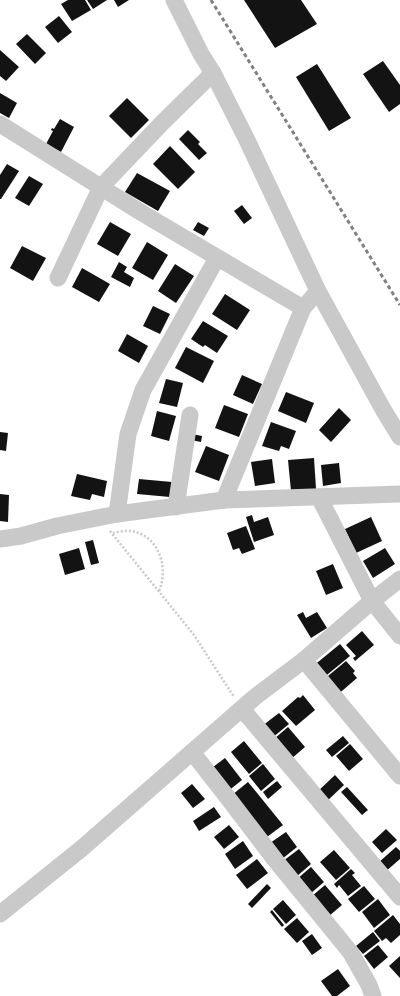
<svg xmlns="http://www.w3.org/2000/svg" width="400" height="996" font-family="'Exo 2',sans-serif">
<rect width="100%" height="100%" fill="#fff"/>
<g fill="#131313">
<polygon points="68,0 85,0 91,10 72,21 61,4"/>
<polygon points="87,0 107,0 93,9"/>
<polygon points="114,0 129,0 118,7"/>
<polygon points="244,0 301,0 317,24 275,48"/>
<polygon points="59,16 72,32 58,43 45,27"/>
<polygon points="27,34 46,53 35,64 16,44"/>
<polygon points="0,50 19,67 6,81 0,76"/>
<polygon points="383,61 400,85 400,104 389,112 363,74"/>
<polygon points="317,64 351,118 329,131 296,77"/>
<polygon points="0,93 17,103 9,118 0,113"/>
<polygon points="127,98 149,120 131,138 109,116"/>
<polygon points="60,119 74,127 61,152 46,144 53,131 51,130 52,128 54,129"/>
<polygon points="188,130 200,142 198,144 207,153 199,160 179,139"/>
<polygon points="170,146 195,172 178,189 153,164"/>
<polygon points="7,164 19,171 1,199 0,199 0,175"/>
<polygon points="137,173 170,191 158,211 125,192"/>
<polygon points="29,176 43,184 29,206 15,198"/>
<polygon points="242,205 252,218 244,224 234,211"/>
<polygon points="110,222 131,234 118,256 97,244"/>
<polygon points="198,222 209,228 204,236 193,230"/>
<polygon points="147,242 168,255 153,280 132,268"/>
<polygon points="22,246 46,258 33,281 10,268"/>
<polygon points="119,262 127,267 124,272 134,278 130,287 111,277"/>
<polygon points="175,264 194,276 176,303 158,291"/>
<polygon points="82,268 110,284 99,302 72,287"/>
<polygon points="225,294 250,310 237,330 212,314"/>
<polygon points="153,306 170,314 160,334 143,326"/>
<polygon points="203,321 228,336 217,353 205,345 203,347 191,339"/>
<polygon points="127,334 148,346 139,363 118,351"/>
<polygon points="186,347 214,361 203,383 175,368"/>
<polygon points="242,375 262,384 253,404 233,395"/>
<polygon points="166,379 183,383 177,407 159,403"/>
<polygon points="286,392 314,403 306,423 278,411"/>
<polygon points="224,405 248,414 239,437 215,428"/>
<polygon points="339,408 351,420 331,442 319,430"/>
<polygon points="157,411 176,416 169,441 151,436"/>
<polygon points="271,422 296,431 289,449 281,446 279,451 262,446"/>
<polygon points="0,432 8,433 6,451 0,450"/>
<polygon points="192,434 202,436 201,442 191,440"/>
<polygon points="206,446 229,455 219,481 195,472"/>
<polygon points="314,458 316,489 291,491 288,460"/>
<polygon points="272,459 275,483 255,486 251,462"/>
<polygon points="339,463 341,483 323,486 321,465"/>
<polygon points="77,474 107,481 104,497 92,494 90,500 71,496"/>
<polygon points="139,479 172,482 170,497 137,494"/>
<polygon points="0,494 9,495 8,522 0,521"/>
<polygon points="252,515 254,522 268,517 274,535 254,542 246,517"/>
<polygon points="371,517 382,541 356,553 345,529"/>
<polygon points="246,526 255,549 242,554 239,548 233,550 227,533"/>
<polygon points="93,540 99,563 91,565 85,542"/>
<polygon points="79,548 85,569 65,575 59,554"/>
<polygon points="385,548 395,564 373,578 363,561"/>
<polygon points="333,564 343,588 326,595 316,571"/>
<polygon points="303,612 306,618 317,612 327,628 311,638 297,615"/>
<polygon points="362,631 374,645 355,661 353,658 356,656 346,645"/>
<polygon points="340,644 350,656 322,679 312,667"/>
<polygon points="346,661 355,671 353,673 357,678 335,697 322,681"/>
<polygon points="303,695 315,710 296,726 282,711 298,697 300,698"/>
<polygon points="279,713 289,724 272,738 262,726"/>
<polygon points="288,727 305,747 291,759 274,739"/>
<polygon points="343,736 349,743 332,757 326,750"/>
<polygon points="244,741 262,763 249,774 231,752"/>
<polygon points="350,744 363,759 349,771 336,756"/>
<polygon points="225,758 242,780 227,792 209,770"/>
<polygon points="263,764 275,779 261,791 249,776"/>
<polygon points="335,775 344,785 326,802 316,793"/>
<polygon points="277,781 282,787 268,799 263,792"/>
<polygon points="248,782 283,825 267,837 232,795"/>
<polygon points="192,784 205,799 193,808 181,793"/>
<polygon points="347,787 368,810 362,815 341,792"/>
<polygon points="214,807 221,817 199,831 193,821"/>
<polygon points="229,825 239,837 224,849 214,837"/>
<polygon points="386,829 397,840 382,853 372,842"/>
<polygon points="286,832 297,847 282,859 270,843"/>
<polygon points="243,841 253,856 235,869 225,854"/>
<polygon points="396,847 400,851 400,859 385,872 378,863"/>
<polygon points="299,849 311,864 296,877 283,861"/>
<polygon points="334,850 350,868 336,880 320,862"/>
<polygon points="257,859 268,873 247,889 236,875"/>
<polygon points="311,867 324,882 310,894 297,879"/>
<polygon points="351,869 355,873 352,875 361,886 348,896 339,885 337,888 334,884"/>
<polygon points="267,884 271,888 252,908 248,904"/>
<polygon points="325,885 342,905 329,916 312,896"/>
<polygon points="364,886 375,899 359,912 348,899"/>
<polygon points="378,899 390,915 374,928 362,912"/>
<polygon points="283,900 296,915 286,924 273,909"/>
<polygon points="272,910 284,925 282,927 270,912"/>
<polygon points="393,915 400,924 400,935 391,943 386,938 382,941 374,931"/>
<polygon points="297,918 309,932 297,943 284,929"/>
<polygon points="373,932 380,941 363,954 356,946"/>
<polygon points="312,934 322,948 312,955 302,941"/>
<polygon points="378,945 388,957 374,969 364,956"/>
<polygon points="400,956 400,978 389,966"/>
<polygon points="338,969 350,986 337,996 332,996 321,981"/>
</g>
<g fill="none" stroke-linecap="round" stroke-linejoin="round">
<g stroke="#c9c9c9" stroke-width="2.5" stroke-dasharray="2 2" stroke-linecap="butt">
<polyline points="110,531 194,635 234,697"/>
<path d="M113,533C118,532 126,530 131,531C159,535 169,568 159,591"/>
</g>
<g stroke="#c9c9c9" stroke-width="17">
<polyline points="174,0 201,54 213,73 246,138 318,291 384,411 400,437"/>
<polyline points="0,124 142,213 303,308 318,291"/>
<polyline points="58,278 101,187 162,123 213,73"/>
<polyline points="319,497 372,601 400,636"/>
<polyline points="224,500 303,308"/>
<polyline points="176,507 190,415"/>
<polyline points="117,514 128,434 143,390 217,258"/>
<polyline points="0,539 21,536 57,526 117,514 224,500 400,494"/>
<polyline points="304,660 400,776"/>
<polyline points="242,709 400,897"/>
<polyline points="192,752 228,798 276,861 351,953 369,985 373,996"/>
<polyline points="0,914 81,849 255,697 304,660 372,601 400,579"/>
</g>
<polyline stroke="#818181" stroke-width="3" stroke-dasharray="4 3" stroke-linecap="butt" points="211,0 400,305"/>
</g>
</svg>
